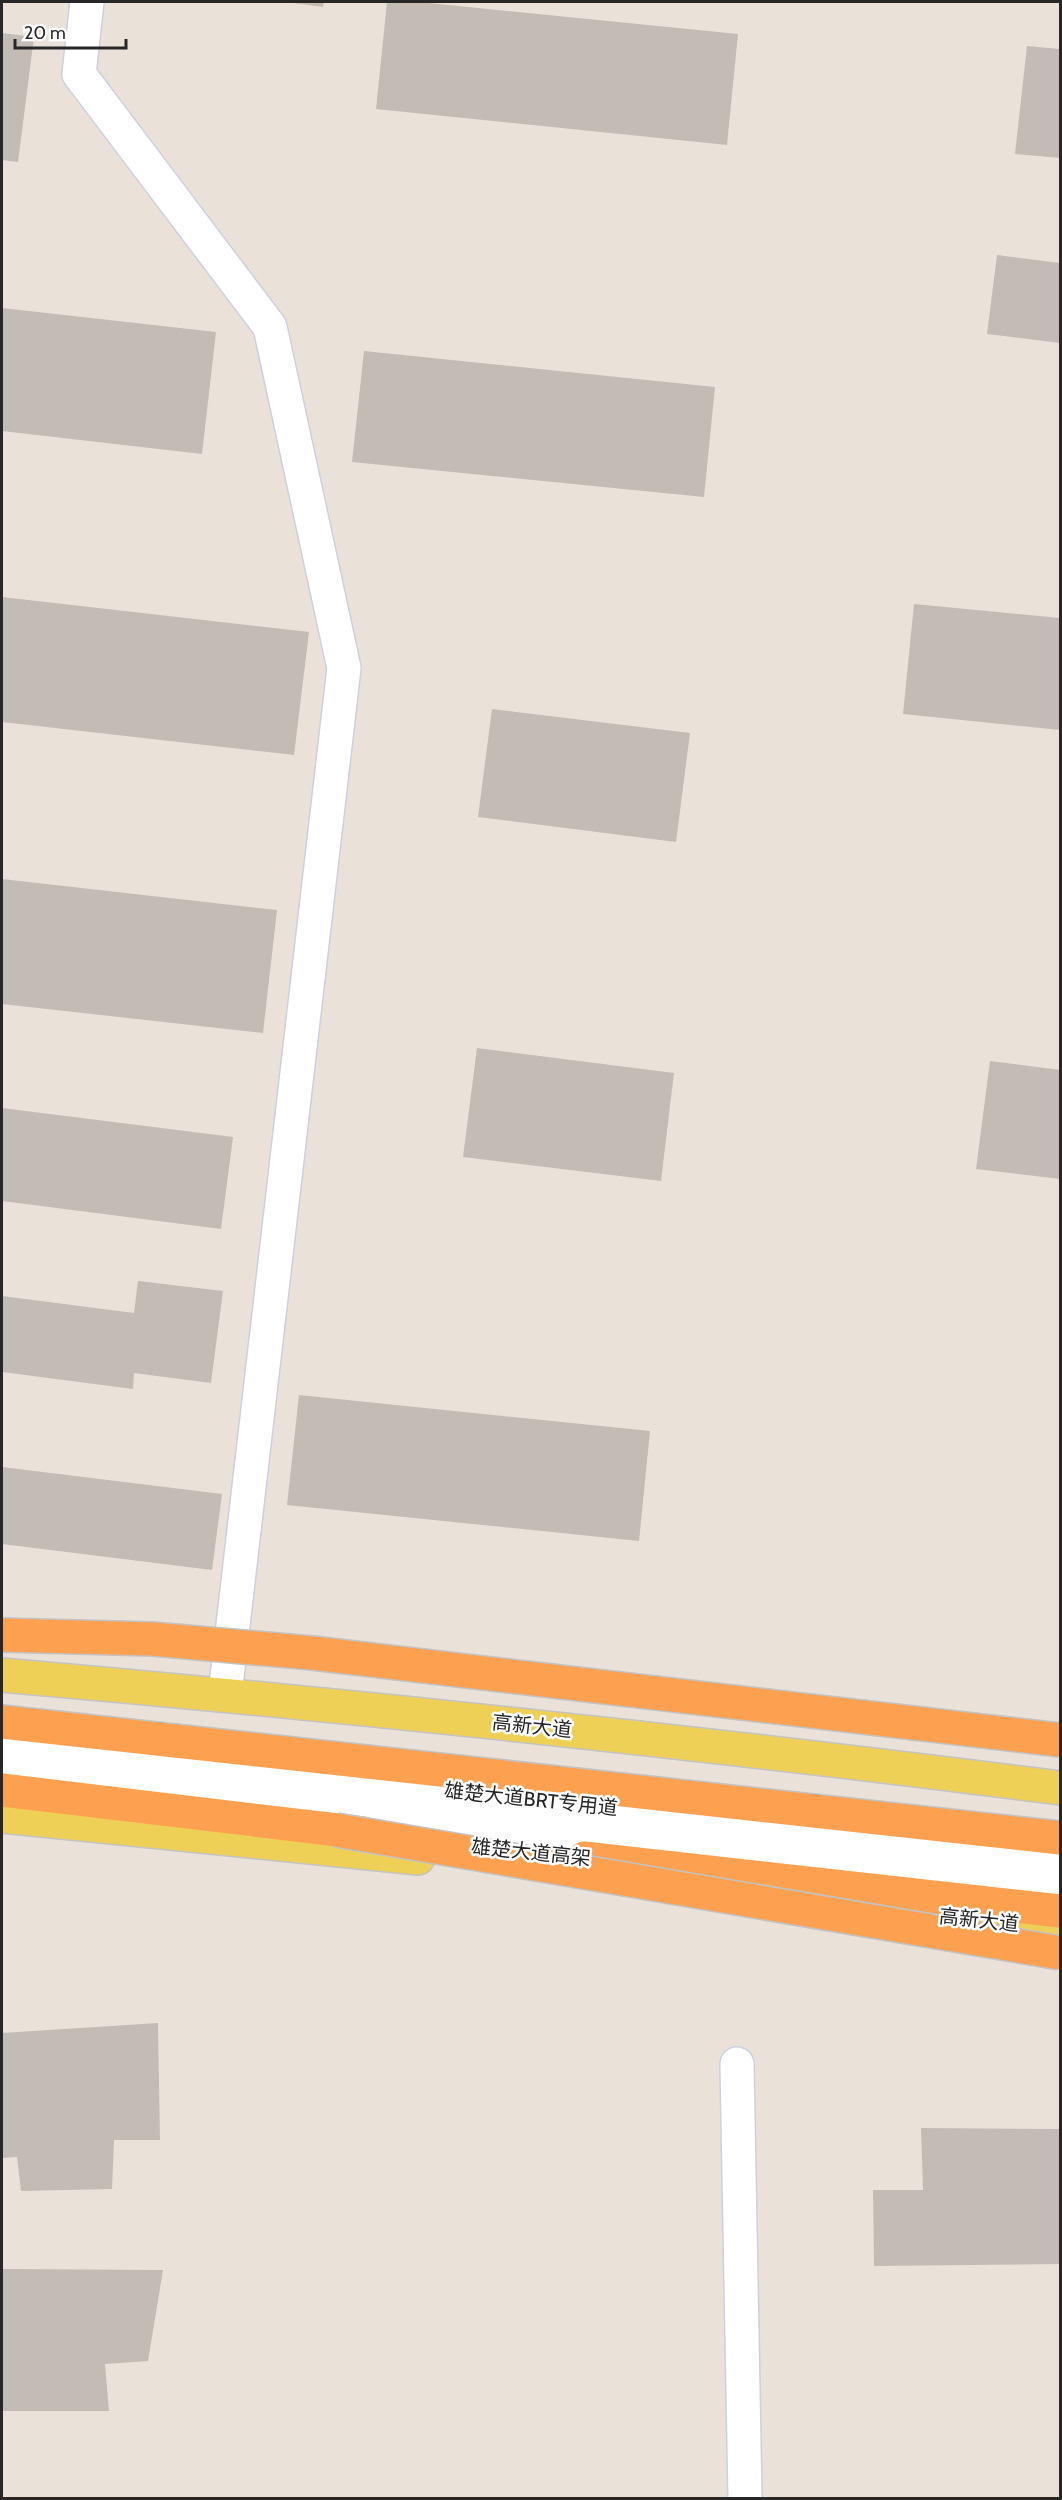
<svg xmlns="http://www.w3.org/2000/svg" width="1062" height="2500" font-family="Cabin,'Noto Sans SC',sans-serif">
<rect width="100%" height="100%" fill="#eae2d8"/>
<g fill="#c2bcb5">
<polygon points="286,2 324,2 323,7"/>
<polygon points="387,2 419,2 738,34 727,145 376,109"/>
<polygon points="2,33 34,37 18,162 2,160"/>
<polygon points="1027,46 1060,49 1060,158 1015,154"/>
<polygon points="997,255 1060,263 1060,343 987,334"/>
<polygon points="2,308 216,332 202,454 2,431"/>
<polygon points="364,351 715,387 704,497 352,462"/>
<polygon points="2,597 309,632 294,755 2,722"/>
<polygon points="914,604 1060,618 1060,730 903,714"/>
<polygon points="492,709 690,733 676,842 478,817"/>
<polygon points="2,879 277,910 263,1033 2,1004"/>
<polygon points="477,1048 674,1073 661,1181 463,1157"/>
<polygon points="990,1061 1060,1070 1060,1179 976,1169"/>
<polygon points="2,1108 233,1137 221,1229 2,1201"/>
<polygon points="138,1281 223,1291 211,1383 134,1373 133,1389 2,1372 2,1296 134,1313"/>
<polygon points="299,1395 650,1431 639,1541 287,1505"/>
<polygon points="2,1467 222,1494 212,1570 2,1544"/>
<polygon points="158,2023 160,2140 114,2140 112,2189 21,2191 17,2157 2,2158 2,2033"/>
<polygon points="921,2128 1060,2129 1060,2264 874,2266 873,2190 923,2190"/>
<polygon points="2,2269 163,2270 148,2361 105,2364 109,2411 2,2411"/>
</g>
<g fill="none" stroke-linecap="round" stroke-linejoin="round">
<g stroke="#cdd0e0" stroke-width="36">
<g id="minor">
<polyline points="87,2 79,74 270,327 344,668 225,1694"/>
<polyline points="2,1741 760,1824 1060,1860"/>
<polyline points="2,1773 1060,1890"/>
<polyline points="737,2064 745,2498"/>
</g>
</g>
<g stroke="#c3c3c3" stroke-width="36">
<g id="major">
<path d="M2,1675C355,1706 708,1743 1060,1788"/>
<polyline points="2,1816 418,1858"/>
<polyline points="892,1910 1060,1929"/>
</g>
</g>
<g stroke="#c3c3c3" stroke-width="36">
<g id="highway">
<polyline points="2,1722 1060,1838"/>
<polyline points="2,1790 363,1833"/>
<polyline points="584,1858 1060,1911"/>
</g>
</g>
<use href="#minor" stroke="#fff" stroke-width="33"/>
<use href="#major" stroke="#efd057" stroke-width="33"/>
<use href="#highway" stroke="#fda04f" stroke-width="33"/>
<g stroke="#c3c3c3" stroke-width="36" stroke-linecap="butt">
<g id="highway-bridge">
<polyline points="2,1635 152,1639 312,1653 1060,1740"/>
<polyline points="336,1830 1060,1953"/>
</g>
</g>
<use href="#highway-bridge" stroke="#fda04f" stroke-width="33"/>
</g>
<g text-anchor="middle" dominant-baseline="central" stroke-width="5" stroke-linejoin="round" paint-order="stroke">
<g font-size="20" fill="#272727" stroke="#fff">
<text transform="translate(532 1726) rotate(6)">高新大道</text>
<text transform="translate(531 1799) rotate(6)">雄楚大道BRT专用道</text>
<text transform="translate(531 1852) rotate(6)">雄楚大道高架</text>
<text transform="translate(979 1920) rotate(6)">高新大道</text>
</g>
</g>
<rect width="1062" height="2500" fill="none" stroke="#272727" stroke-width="6"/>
<path d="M15 39v9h111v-9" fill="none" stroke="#272727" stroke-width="3"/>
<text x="24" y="39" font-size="18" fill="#272727" stroke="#ffffff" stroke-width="4.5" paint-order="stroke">20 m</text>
</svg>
